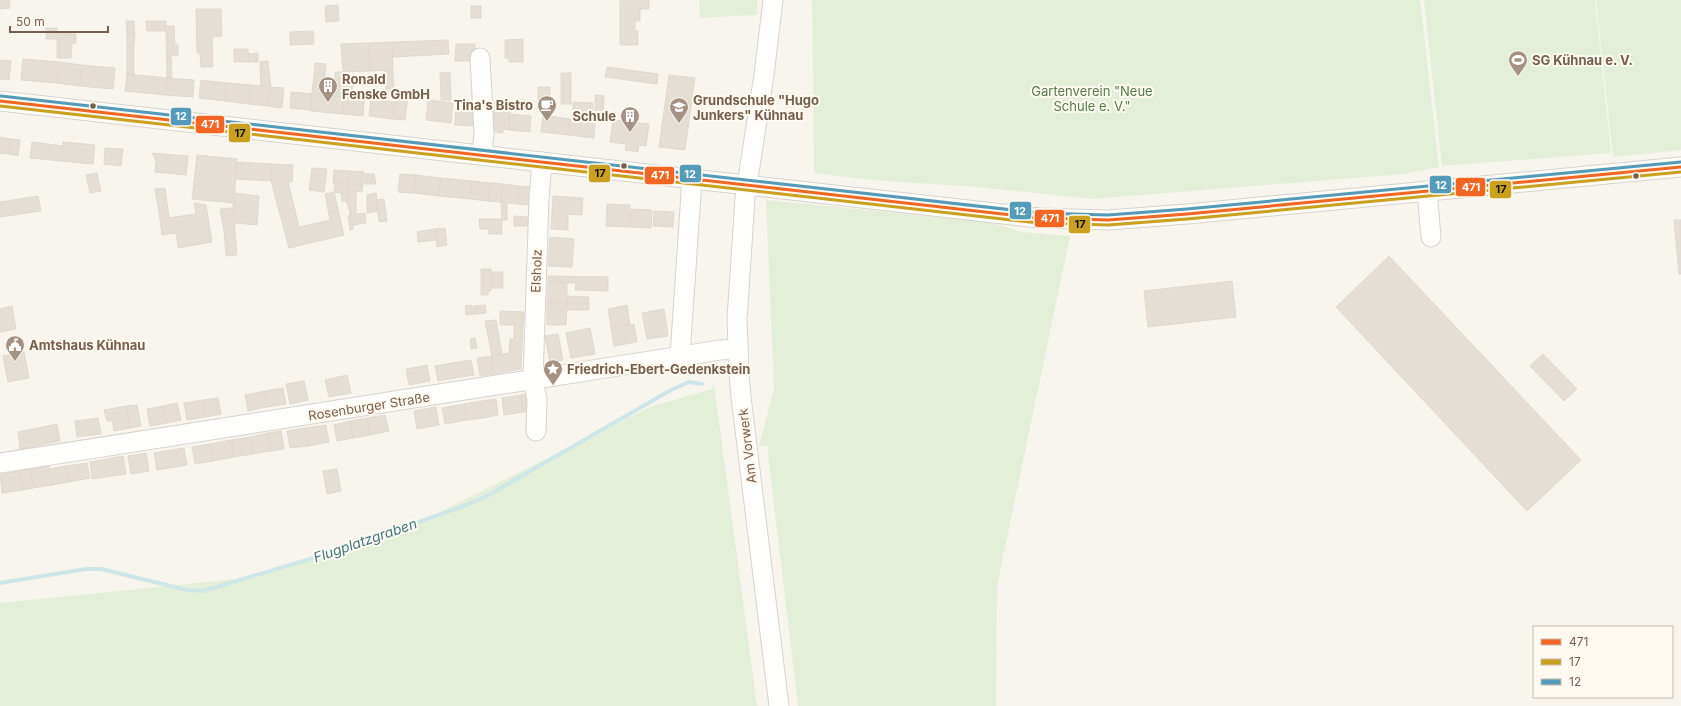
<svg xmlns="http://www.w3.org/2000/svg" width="1681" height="706" font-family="Inter,sans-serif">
<rect width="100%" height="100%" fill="#f8f5ee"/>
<g fill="#e4efd9">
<polygon points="699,0 757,0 757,15 700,18"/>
<polygon points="812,0 1420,0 1439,167 1404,174 1093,199 976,187 872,180 814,173"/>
<polygon points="1424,0 1595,0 1611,153 1442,166"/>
<polygon points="1596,0 1681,0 1681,150 1613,157"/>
<polygon points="766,200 988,222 1022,232 1070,236 997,586 996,706 798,706 767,446 759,446 774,389"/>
<polygon points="714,384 757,706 0,706 0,603 256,577 426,519 650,407 712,389"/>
</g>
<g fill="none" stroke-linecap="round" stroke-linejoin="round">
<polyline stroke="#cfe6e8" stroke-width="4" points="0,583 86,569 101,569 187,590 203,591 330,553 467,505 487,496 671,390 689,382 702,384"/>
</g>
<g fill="#e5ded5" stroke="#e1d9d0">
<polygon points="0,0 9,0 10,8 0,9"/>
<polygon points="620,0 649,0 649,9 640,9 640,21 635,21 635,31 638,31 638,45 620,45"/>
<polygon points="338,5 339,21 326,22 325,6"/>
<rect x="471" y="6" width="10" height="12"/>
<polygon points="196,9 221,9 222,36 212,37 213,67 201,67 200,53 197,53"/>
<polygon points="126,21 134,21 135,34 127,34"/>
<polygon points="146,21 158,21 158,31 147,31"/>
<rect x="158" y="21" width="8" height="10"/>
<polygon points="166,26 174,26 175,45 178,45 178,55 171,55 172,78 167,78"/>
<rect x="46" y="28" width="11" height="11"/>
<polygon points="313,31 314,44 290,45 290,32"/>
<polygon points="57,33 76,34 76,43 72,43 71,58 57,58"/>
<polygon points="127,34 135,34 134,45 127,45"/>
<polygon points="523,39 523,62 509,62 509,58 505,58 505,40"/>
<polygon points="448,40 449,54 392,57 392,42"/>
<polygon points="392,42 393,70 370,71 369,43"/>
<polygon points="369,43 370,71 343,72 341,44"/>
<polygon points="456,44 475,44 474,61 455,61"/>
<polygon points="127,45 134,45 134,75 127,74"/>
<polygon points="234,49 248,49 249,62 234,62"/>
<polygon points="258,53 258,62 249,62 248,54"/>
<polygon points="23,59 59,62 57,83 21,80"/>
<polygon points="0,60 11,61 9,80 0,79"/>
<polygon points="268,61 271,87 261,86 260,62"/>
<polygon points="59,62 82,65 80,86 57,83"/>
<polygon points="315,63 326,64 323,95 312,94"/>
<polygon points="82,65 115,68 113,89 80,86"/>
<polygon points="607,67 658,74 657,84 605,77"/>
<polygon points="384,70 393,70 394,95 386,95"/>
<polygon points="335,72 343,72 344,97 330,96 331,86 336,87"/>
<polygon points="450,72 451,100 441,100 440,73"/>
<rect x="561" y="73" width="10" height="31"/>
<polygon points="127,74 167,78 165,95 125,91"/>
<polygon points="669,75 695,78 685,150 659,147"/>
<polygon points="167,78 194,80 193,97 165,95"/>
<polygon points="201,80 227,83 225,101 199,98"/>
<polygon points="227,83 251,85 249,104 225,101"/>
<polygon points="352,83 354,98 344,97 344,84"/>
<polygon points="251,85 271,87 268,106 249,104"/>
<polygon points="271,87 284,88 282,108 268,106"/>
<rect x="538" y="87" width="12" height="12"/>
<polygon points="396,89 409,90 405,120 392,119"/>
<polygon points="291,92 312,94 311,110 290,108"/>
<polygon points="312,94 344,97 343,114 311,111"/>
<polygon points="595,95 604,96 603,113 595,113"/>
<polygon points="344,97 364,99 363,116 343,114"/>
<polygon points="371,100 394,102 392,119 369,116"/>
<polygon points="428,100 453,103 451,123 426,120"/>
<polygon points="492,102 511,104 509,130 503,129 503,133 490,131"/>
<polygon points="573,102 593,103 593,113 573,111"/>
<polygon points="456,106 476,107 474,126 455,125"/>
<polygon points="510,114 531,116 530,132 509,130"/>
<polygon points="543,115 570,119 568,135 541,132"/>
<polygon points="570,119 595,122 594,138 568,135"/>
<polygon points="613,120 649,124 646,146 639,145 638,152 625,150 626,144 610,142"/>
<polygon points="0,137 11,139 9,154 0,153"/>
<polygon points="11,139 20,140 18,156 9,154"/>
<polygon points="32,142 63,146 61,161 30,158"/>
<polygon points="63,142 95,145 93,164 61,161"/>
<polygon points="105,148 123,149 121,166 104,164"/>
<polygon points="152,153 188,156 186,175 155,172 156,161"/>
<polygon points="197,155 237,159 234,203 192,199"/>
<polygon points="237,162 272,164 271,181 236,179"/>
<polygon points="272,164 293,165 292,182 271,181"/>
<polygon points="312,168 327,169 324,192 309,190"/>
<polygon points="334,170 350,171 349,184 333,183"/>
<polygon points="350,171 364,172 363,186 349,184"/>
<polygon points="97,173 101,191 90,193 86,175"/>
<polygon points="365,174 374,174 376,184 365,184"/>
<polygon points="400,174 415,175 414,193 398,192"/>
<polygon points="415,175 441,178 439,196 414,193"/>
<polygon points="441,178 472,181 470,199 439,196"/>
<polygon points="271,181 288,181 299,227 330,220 325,194 334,192 344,235 289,248"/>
<polygon points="472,181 490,183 488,201 470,199"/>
<polygon points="335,183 349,184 347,202 342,201 341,193 334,192"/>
<polygon points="490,183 503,184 501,202 488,201"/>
<polygon points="349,184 363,186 362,192 356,191 356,214 365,213 366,223 353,225 347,202"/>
<polygon points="503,184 519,186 517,204 501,202"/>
<polygon points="519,186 531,187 529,205 517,204"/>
<polygon points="165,188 169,218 160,219 155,189"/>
<polygon points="234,193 259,196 257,225 235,223 233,208"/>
<polygon points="376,193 378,211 367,213 367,195"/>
<polygon points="38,196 41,211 0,217 0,202"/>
<polygon points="553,196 583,198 582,215 568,214 568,230 551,229"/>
<polygon points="384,199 387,221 379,222 376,200"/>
<polygon points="501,202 507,203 507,220 502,220"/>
<polygon points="194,203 206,205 212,242 178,248 176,233 162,235 160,219 196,214"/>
<polygon points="607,204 630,205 629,227 606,226"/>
<polygon points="233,208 237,255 226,256 224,231 220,209"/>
<polygon points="631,209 652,210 651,228 630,227"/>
<polygon points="654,211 674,212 673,227 653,226"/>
<polygon points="351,215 353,229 350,230 348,216"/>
<polygon points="514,216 528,217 528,226 514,226"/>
<polygon points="479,219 488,219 488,229 480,229"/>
<polygon points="488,219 502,219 502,234 489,234"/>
<polygon points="1674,220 1681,220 1681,274 1679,274"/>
<polygon points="445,228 447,245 437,247 435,229"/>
<polygon points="435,229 436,240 418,242 417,232"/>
<polygon points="550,237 574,239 572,267 548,266"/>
<polygon points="1389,256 1581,460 1527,511 1336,307"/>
<polygon points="481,269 491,269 491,290 488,292 488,295 481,295"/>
<rect x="491" y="272" width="12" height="16"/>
<polygon points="548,276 608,277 608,291 575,290 576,283 548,282"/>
<polygon points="1232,281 1236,317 1148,327 1144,291"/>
<polygon points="548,282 567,283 567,303 547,303"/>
<polygon points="567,296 589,297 589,304 567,303"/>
<polygon points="547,303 567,303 566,325 547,325"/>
<polygon points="567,303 589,304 589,310 566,310"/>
<polygon points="472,305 472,308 474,308 475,314 466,315 465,306"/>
<polygon points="485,305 486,313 475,314 474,306"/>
<polygon points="627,305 630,325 611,327 608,309"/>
<polygon points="12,306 16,329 0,332 0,309"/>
<polygon points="664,309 668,336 647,339 642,313"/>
<polygon points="500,311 524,312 523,325 500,325"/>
<polygon points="496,320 502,354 492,356 485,321"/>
<polygon points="634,324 637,342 614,346 611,327"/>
<polygon points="514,325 523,325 521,369 494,374 492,356 509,353 510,339 514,339"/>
<polygon points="590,328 595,354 571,358 566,333"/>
<polygon points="558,334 563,360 550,363 545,336"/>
<polygon points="475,338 477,348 471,349 470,339"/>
<polygon points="24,352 29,378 8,382 3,356"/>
<polygon points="1543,354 1577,389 1564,401 1530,366"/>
<polygon points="492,356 494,374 480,376 477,358"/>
<polygon points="471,360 474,375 455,378 452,363"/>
<polygon points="452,363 455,378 438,381 435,366"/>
<polygon points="427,365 430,381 409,385 406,369"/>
<polygon points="347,375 351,393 329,397 325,380"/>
<polygon points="304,381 308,400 290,404 286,384"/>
<polygon points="283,388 286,404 267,407 265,391"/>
<polygon points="265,391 267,407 248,411 245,395"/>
<polygon points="532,393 534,410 523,412 521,395"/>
<polygon points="521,395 523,412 504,415 502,398"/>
<polygon points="218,398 221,414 206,417 203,400"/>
<polygon points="496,399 498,415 483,418 481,401"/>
<polygon points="203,400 206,417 187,420 184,403"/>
<polygon points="481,401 483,418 467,420 464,404"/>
<polygon points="177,403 181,420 167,423 163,406"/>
<polygon points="464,404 467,420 445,424 442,408"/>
<polygon points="137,405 141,426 130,428 126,406"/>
<polygon points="126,406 130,428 114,431 112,421 107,421 104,410"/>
<polygon points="163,406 167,423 150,426 147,409"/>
<polygon points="436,407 439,425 417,429 414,411"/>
<polygon points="385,415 389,431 370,435 367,418"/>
<polygon points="98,418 101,434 77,437 75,421"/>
<polygon points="367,418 370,435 353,438 350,421"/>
<polygon points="350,421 353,438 337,441 334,425"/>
<polygon points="57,424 60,441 20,449 18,432"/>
<polygon points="326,425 329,442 308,446 305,428"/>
<polygon points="305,428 308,446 290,448 287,431"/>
<polygon points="281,431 284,449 271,451 268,433"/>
<polygon points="268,433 271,451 253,454 250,437"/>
<polygon points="250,437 253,454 234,457 231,440"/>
<polygon points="231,440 234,457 213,461 210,444"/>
<polygon points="210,444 213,461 195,464 192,447"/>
<polygon points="184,448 187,465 157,470 154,453"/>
<polygon points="146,453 149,471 131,474 128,456"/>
<polygon points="123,456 126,474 92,479 90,462"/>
<polygon points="87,463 90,478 69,482 66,466"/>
<polygon points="49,466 52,485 33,488 30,469"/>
<polygon points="66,466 69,482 52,485 49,469"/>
<polygon points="30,469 33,488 23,490 19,471"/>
<polygon points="337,469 341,491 327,494 323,471"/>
<polygon points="19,471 23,490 2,493 0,474"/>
</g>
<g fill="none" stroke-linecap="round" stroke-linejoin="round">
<g stroke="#d8d2cc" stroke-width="21">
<g id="minor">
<polyline points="773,0 764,75 745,198 737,319 739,373 741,397 779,706"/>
<polyline points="480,58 484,133 482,155"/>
<polyline points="0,101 1039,218 1108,220 1187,214 1681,167"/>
<polyline points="1427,191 1431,237"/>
<polyline points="680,356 692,179"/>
<polyline points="536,431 537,400 533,380 539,198 542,162"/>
<polyline points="0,463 720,350 738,349"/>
</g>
</g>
<use href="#minor" stroke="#fefefc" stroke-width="19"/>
<g stroke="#fffaf1" stroke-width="6">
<polyline id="bus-1" points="0,101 1039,218 1108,220 1187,214 1681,167"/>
</g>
<g stroke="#fffaf1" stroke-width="6">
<polyline id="bus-2" points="0,106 1039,223 1108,225 1187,219 1681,172"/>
</g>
<g stroke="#fffaf1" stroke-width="6">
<polyline id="bus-3" points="1,96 1039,213 1108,215 1187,209 1681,162"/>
</g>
<use href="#bus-1" stroke="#f26522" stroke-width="3"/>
<use href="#bus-2" stroke="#c9a01f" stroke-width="3"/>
<use href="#bus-3" stroke="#549bb9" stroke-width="3"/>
</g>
<defs>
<g id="stadium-pin" transform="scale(1)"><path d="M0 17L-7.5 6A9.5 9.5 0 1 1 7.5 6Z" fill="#a49385" stroke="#fffaf1"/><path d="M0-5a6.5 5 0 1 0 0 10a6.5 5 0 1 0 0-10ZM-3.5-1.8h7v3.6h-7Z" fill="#fff"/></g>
<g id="building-pin" transform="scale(1)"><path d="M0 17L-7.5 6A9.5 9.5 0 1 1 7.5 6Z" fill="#a49385" stroke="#fffaf1"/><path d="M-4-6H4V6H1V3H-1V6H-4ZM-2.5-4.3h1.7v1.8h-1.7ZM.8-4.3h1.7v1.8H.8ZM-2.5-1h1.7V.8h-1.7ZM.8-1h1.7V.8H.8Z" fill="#fff"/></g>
<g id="cafe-pin" transform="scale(1)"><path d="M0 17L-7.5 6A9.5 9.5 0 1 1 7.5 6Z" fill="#a49385" stroke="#fffaf1"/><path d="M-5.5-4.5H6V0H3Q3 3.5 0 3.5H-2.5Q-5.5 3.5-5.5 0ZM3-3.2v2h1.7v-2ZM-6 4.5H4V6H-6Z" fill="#fff"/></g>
<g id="school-pin" transform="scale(1)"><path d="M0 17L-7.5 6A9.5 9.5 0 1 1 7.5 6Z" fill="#a49385" stroke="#fffaf1"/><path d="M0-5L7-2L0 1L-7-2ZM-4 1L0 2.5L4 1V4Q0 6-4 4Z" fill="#fff"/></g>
<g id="civic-pin" transform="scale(1)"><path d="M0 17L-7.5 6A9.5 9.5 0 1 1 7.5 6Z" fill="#a49385" stroke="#fffaf1"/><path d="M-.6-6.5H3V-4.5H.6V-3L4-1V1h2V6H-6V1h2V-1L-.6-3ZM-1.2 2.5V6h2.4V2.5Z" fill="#fff"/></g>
<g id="sight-pin" transform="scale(1)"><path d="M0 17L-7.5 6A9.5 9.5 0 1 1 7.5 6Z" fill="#a49385" stroke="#fffaf1"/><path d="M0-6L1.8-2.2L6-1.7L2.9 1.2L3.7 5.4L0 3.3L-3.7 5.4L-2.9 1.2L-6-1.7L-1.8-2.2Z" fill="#fff"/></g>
</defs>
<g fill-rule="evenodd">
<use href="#stadium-pin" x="1518" y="60"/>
<use href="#building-pin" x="328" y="86"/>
<use href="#cafe-pin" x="547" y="105"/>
<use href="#school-pin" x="679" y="107"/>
<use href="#building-pin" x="630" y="116"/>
<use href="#civic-pin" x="15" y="345"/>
<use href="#sight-pin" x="553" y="369"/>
</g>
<g fill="#775e4d" stroke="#fffaf1" stroke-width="1.5">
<circle cx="93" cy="106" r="3.5"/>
<circle cx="624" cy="166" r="3.5"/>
<circle cx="1636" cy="176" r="3.5"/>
</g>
<g text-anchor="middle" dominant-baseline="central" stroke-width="4" stroke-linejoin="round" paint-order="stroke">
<g font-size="13" font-weight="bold" fill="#775e4d" stroke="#fffaf1" text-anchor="start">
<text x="1532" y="60">SG Kühnau e. V.</text>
<text x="342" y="79">Ronald<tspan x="342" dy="15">Fenske GmbH</tspan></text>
<text x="693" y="100">Grundschule "Hugo<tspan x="693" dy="15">Junkers" Kühnau</tspan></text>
<text x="533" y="105" text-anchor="end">Tina's Bistro</text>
<text x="616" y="116" text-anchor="end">Schule</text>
<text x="29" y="345">Amtshaus Kühnau</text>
<text x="567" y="369">Friedrich-Ebert-Gedenkstein</text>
</g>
<g font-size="13" fill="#537d45" stroke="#fffaf1">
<text x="1092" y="91">Gartenverein "Neue<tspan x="1092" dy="15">Schule e. V."</tspan></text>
</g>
<g font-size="13" fill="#775e4d" stroke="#fffaf1">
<text transform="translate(536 271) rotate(-88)">Elsholz</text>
<text transform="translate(369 406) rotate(-9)">Rosenburger Straße</text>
<text transform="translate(747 446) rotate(-97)">Am Vorwerk</text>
</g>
<g font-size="14" font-style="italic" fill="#437683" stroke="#fffaf1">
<text transform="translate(365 540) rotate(-19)">Flugplatzgraben</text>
</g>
</g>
<g stroke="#fffaf1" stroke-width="1.5">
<rect x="170" y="107" width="22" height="19" rx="4" fill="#549bb9"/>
<rect x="195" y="115" width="30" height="19" rx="4" fill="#f26522"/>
<rect x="228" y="123" width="23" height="20" rx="4" fill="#c9a01f"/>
<rect x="588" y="164" width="23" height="19" rx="4" fill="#c9a01f"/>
<rect x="679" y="164" width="23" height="19" rx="4" fill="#549bb9"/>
<rect x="644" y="166" width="31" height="19" rx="4" fill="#f26522"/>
<rect x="1429" y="175" width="23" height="19" rx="4" fill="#549bb9"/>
<rect x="1455" y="177" width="31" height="20" rx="4" fill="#f26522"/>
<rect x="1489" y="180" width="23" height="19" rx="4" fill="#c9a01f"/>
<rect x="1009" y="201" width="23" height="19" rx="4" fill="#549bb9"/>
<rect x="1034" y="209" width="31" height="19" rx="4" fill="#f26522"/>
<rect x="1068" y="215" width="23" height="19" rx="4" fill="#c9a01f"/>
</g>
<g font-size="11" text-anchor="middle" font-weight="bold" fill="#fff">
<text x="181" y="120">12</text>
<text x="210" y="128">471</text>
<text x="690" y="178">12</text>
<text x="660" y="179">471</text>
<text x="1441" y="189">12</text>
<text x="1471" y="191">471</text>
<text x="1020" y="215">12</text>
<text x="1050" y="222">471</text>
</g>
<g font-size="11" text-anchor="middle" font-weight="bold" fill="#111">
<text x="240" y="137">17</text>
<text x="600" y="177">17</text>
<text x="1501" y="193">17</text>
<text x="1080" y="228">17</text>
</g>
<rect x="1533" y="626" width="140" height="72" fill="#fffaf1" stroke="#c9bcaf"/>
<rect x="1541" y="639" width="20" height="6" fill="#f26522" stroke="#c9bcaf"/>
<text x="1569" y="646" font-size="12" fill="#775e4d">471</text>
<rect x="1541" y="659" width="20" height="6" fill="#c9a01f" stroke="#c9bcaf"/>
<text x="1569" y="666" font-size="12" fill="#775e4d">17</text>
<rect x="1541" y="679" width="20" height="6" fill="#549bb9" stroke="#c9bcaf"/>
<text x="1569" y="686" font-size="12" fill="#775e4d">12</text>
<path d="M10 26v6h98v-6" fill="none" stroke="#775e4d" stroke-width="2"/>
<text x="16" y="26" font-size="12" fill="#775e4d" stroke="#fffaf1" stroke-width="3" paint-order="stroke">50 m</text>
</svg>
